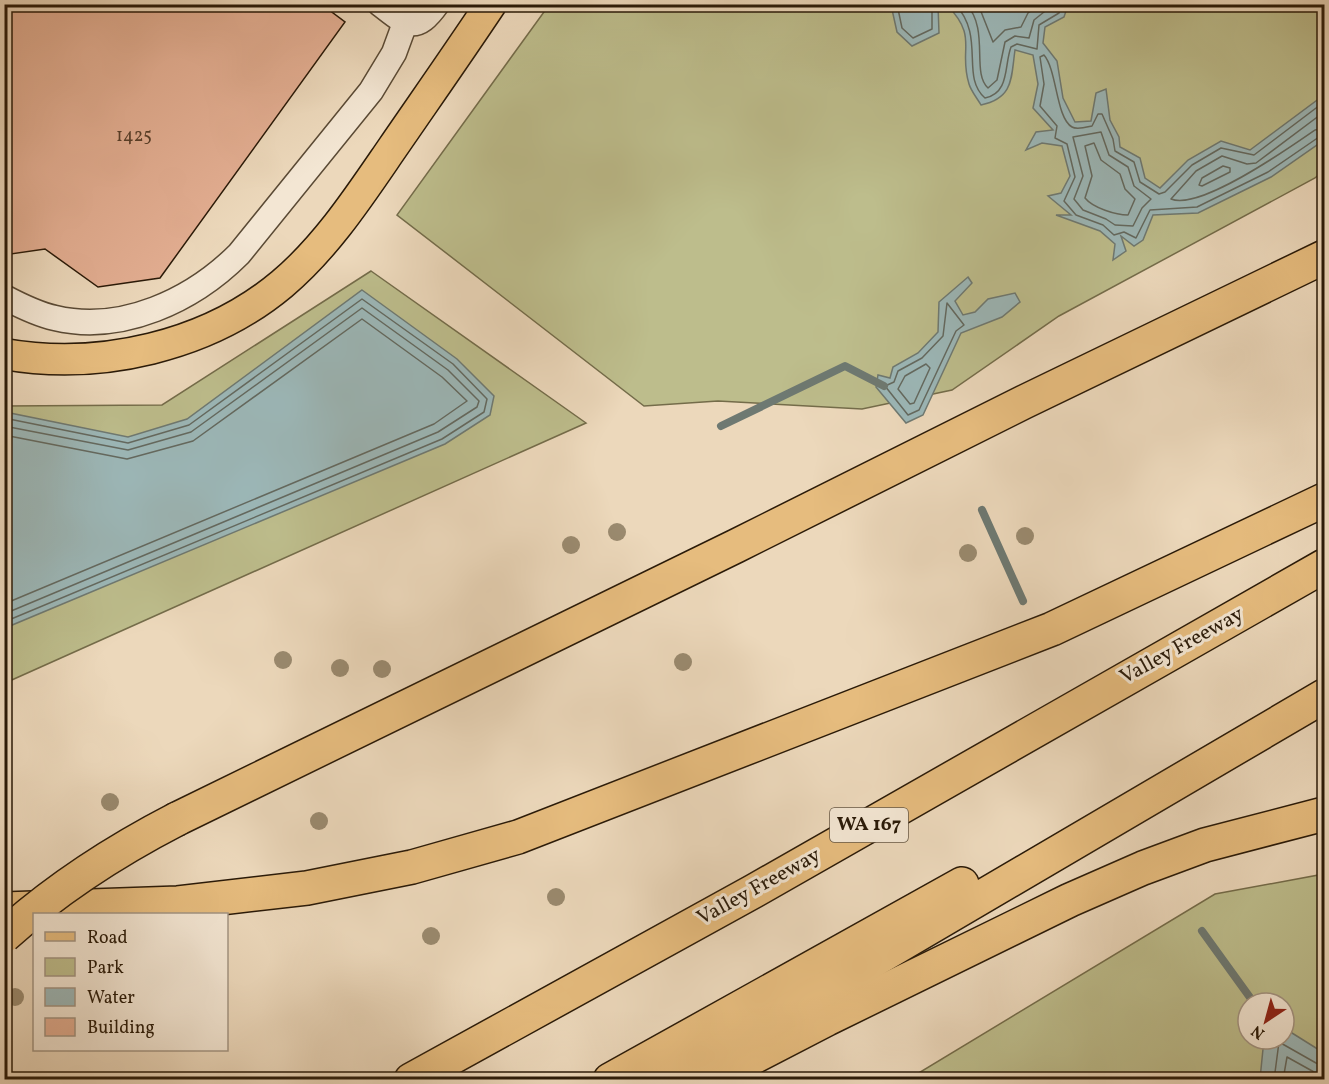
<svg xmlns="http://www.w3.org/2000/svg" width="1329" height="1084" font-family="Vollkorn,serif">
<rect width="100%" height="100%" fill="#ecd8bb"/>
<filter id="stains"><feTurbulence type="fractalNoise" baseFrequency=".00333" numOctaves="4"/><feColorMatrix values="0 0 0 0 .2 0 0 0 0 .09 0 0 0 0 .02 0 0 0 .5 -.17"/></filter>
<radialGradient id="worn" r=".72"><stop offset=".6" stop-color="#630" stop-opacity="0"/><stop offset="1" stop-color="#630" stop-opacity=".3"/></radialGradient>
<g fill="#bdbd8c" stroke="#746c4a" stroke-width="1.5" fill-rule="evenodd">
<polygon points="549,5 1324,5 1324,170 1315,178 1059,316 952,390 862,409 718,401 644,406 397,215"/>
<polygon points="371,271 586,423 5,683 4,406 162,405"/>
<path d="M1324,874V1079L907,1080L1215,894ZM1248,1003H1284V1039H1248Z"/>
</g>
<g fill="#9cb8b9" stroke="#6e7972" stroke-width="1.5">
<polygon points="891,5 938,5 939,33 912,46 897,32"/>
<path d="M947,5H1068L1064,17L1045,27L1043,43L1057,61L1063,98L1075,122L1091,121L1096,93L1106,89L1110,120L1119,137L1120,147L1140,158L1145,178L1160,188L1188,160L1221,141L1250,150L1324,95V140L1271,177L1198,213L1153,215L1143,240L1134,246L1121,236L1126,251L1113,260L1115,244L1100,231L1056,215H1071L1048,196L1061,193L1070,176L1062,146L1042,143L1026,150L1036,132L1053,130L1033,108L1038,84L1033,55L1015,50C1011,78 1014,98 981,105C977,98 971,91 969,84C958,49 979,38 947,5Z"/>
<polygon points="968,277 972,283 955,301 963,315 975,312 988,299 1015,293 1020,302 1002,317 961,333 923,415 906,423 876,387 878,375 890,378 893,367 918,353 938,332 939,302"/>
<polygon points="362,290 457,359 494,396 490,415 445,444 5,628 5,412 128,437 187,419"/>
<polygon points="1284,1028 1324,1053 1324,1079 1260,1079 1264,1039 1284,1039"/>
</g>
<g fill="none" stroke-linecap="round" stroke-linejoin="round">
<g stroke="#636960" stroke-width="1.5">
<polyline points="897,4 902,28 913,38 932,29 932,4"/>
<path d="M955,4C986,37 960,76 985,98C1010,93 1004,65 1011,47L1017,44L1037,49L1039,25L1059,13L1062,4"/>
<path d="M966,4C990,29 971,73 988,88L997,80L1005,42L1015,36L1029,38L1034,20L1054,4"/>
<polyline points="978,4 993,42 1005,30 1021,27 1028,13 1040,4"/>
<path d="M1324,102L1254,155L1221,148L1192,165L1165,192L1159,194L1140,182L1134,162L1115,151L1113,139L1102,114H1098L1092,126C1087,127 1077,130 1072,127C1056,118 1057,70 1044,55L1040,57L1044,84L1040,106L1057,126L1055,138L1067,144L1075,177L1064,201L1076,215L1103,225L1114,235L1124,232L1136,238L1150,210L1197,207L1268,172L1319,137L1324,136"/>
<path d="M1324,112L1256,163L1247,164L1222,156L1196,171L1171,199C1200,211 1289,148 1315,130L1324,128"/>
<polygon points="1101,132 1109,155 1128,167 1134,186 1151,199 1142,208 1133,226 1115,225 1106,219 1083,210 1074,199 1083,176 1073,137"/>
<path d="M1094,143L1101,160L1120,174L1125,189L1135,199L1128,215C1116,215 1093,208 1085,198L1092,176L1085,146Z"/>
<polygon points="1223,166 1230,168 1230,172 1202,186 1199,185 1202,178"/>
<polygon points="947,303 964,325 956,331 919,410 908,415 885,386 894,382 898,371 922,358 943,336"/>
<polygon points="926,364 930,368 914,403 910,404 898,389 905,376"/>
<polyline points="4,418 128,443 189,425 362,299 453,364 487,399 484,412 442,439 4,622"/>
<polyline points="4,426 128,450 191,432 362,308 448,370 479,401 477,407 438,432 4,614"/>
<polyline points="4,435 127,459 193,441 362,319 442,377 467,401 434,424 4,604"/>
<polyline points="1274,1080 1279,1042 1316,1063 1324,1065"/>
<polyline points="1283,1080 1287,1057 1314,1072 1324,1074"/>
</g>
<g stroke="#6e7972" stroke-width="8">
<polyline points="721,426 845,366 884,386"/>
<polyline points="982,510 1023,601"/>
<polyline points="1202,931 1254,1003"/>
</g>
</g>
<polygon fill="#e3ae92" stroke="#2a1a08" stroke-width="1.5" points="4,4 321,4 345,22 160,278 98,287 45,249 4,255"/>
<g fill="none" stroke-linecap="round" stroke-linejoin="round">
<g stroke="#5a4a35" stroke-width="27">
<g id="minor">
<path d="M380,4C406,24 415,35 437,4"/>
<path d="M4,297C21,306 37,314 55,318C122,334 193,300 239,254L371,91L394,53L405,23"/>
</g>
</g>
<g stroke="#2a1a08" stroke-width="33">
<path id="major" d="M4,354C100,371 208,346 282,284C327,246 360,195 393,147C426,99 459,52 491,4"/>
</g>
<g stroke="#2a1a08" stroke-width="36">
<g id="highway">
<polyline points="177,819 736,546 1024,402 1324,257"/>
<polyline points="4,909 178,903 307,888 412,867 518,837 1052,629 1324,500"/>
<polyline points="723,1073 827,1019 1070,900 1143,868 1205,845 1324,814"/>
<polyline points="411,1080 754,891 1324,566"/>
<polyline points="610,1080 962,884"/>
<path d="M670,1080C889,953 1106,823 1324,696"/>
</g>
</g>
<use href="#minor" stroke="#f3e6d3" stroke-width="24"/>
<use href="#major" stroke="#e6bc7e" stroke-width="30"/>
<use href="#highway" stroke="#e6bc7e" stroke-width="33"/>
<g stroke="#2a1a08" stroke-width="36" stroke-linecap="butt">
<path id="highway-bridge" d="M4,936C56,889 115,851 177,819"/>
</g>
<use href="#highway-bridge" stroke="#e6bc7e" stroke-width="33"/>
</g>
<g fill="#9a8a6f">
<circle cx="617" cy="532" r="9"/>
<circle cx="1025" cy="536" r="9"/>
<circle cx="571" cy="545" r="9"/>
<circle cx="968" cy="553" r="9"/>
<circle cx="283" cy="660" r="9"/>
<circle cx="683" cy="662" r="9"/>
<circle cx="340" cy="668" r="9"/>
<circle cx="382" cy="669" r="9"/>
<circle cx="110" cy="802" r="9"/>
<circle cx="319" cy="821" r="9"/>
<circle cx="556" cy="897" r="9"/>
<circle cx="431" cy="936" r="9"/>
<circle cx="15" cy="997" r="9"/>
</g>
<g text-anchor="middle" dominant-baseline="central" stroke-width="6" stroke-linejoin="round" paint-order="stroke">
<g font-size="18" fill="#583f2a">
<text x="134" y="136">1425</text>
</g>
<rect fill="#f3e6d3" stroke="#665745" stroke-width="1.5" x="830" y="808" width="78" height="34" rx="4.5"/>
<g font-size="20" font-weight="bold" fill="#2a1a08">
<text x="869" y="825">WA 167</text>
</g>
<g font-size="21" fill="#2a1a08" stroke="#f3e6d3">
<text transform="translate(1182 646) rotate(-29)">Valley Freeway</text>
<text transform="translate(759 887) rotate(-29)">Valley Freeway</text>
</g>
</g>
<rect width="1329" height="1084" fill="none" stroke="#ecd8bb" stroke-width="24"/>
<rect x="6" y="6" width="1317" height="1072" fill="none" stroke="#2a1a08" stroke-width="3"/>
<rect x="12" y="12" width="1305" height="1060" fill="none" stroke="#2a1a08" stroke-width="1.5"/>
<rect x="33" y="913" width="195" height="138" fill="#f3e6d3" stroke="#a39482" stroke-width="1.5"/>
<rect x="45" y="932" width="30" height="9" fill="#e6bc7e" stroke="#a39482" stroke-width="1.5"/>
<text x="87" y="943" font-size="18" fill="#2a1a08">Road</text>
<rect x="45" y="958" width="30" height="18" fill="#bdbd8c" stroke="#a39482" stroke-width="1.5"/>
<text x="87" y="973" font-size="18" fill="#2a1a08">Park</text>
<rect x="45" y="988" width="30" height="18" fill="#9cb8b9" stroke="#a39482" stroke-width="1.5"/>
<text x="87" y="1003" font-size="18" fill="#2a1a08">Water</text>
<rect x="45" y="1018" width="30" height="18" fill="#e3ae92" stroke="#a39482" stroke-width="1.5"/>
<text x="87" y="1033" font-size="18" fill="#2a1a08">Building</text>
<g transform="translate(1266 1021) rotate(216)"><circle r="28" fill="#f3e6d3" stroke="#a39482" stroke-width="1.5"/>
<path d="M0-4.5L10 22L0 15L-10 22Z" fill="#8f2418"/>
<text y="-9" font-size="16" font-weight="bold" text-anchor="middle" fill="#2a1a08">N</text>
</g>
<rect width="100%" height="100%" filter="url(#stains)"/>
<rect width="100%" height="100%" fill="url(#worn)"/>
</svg>
